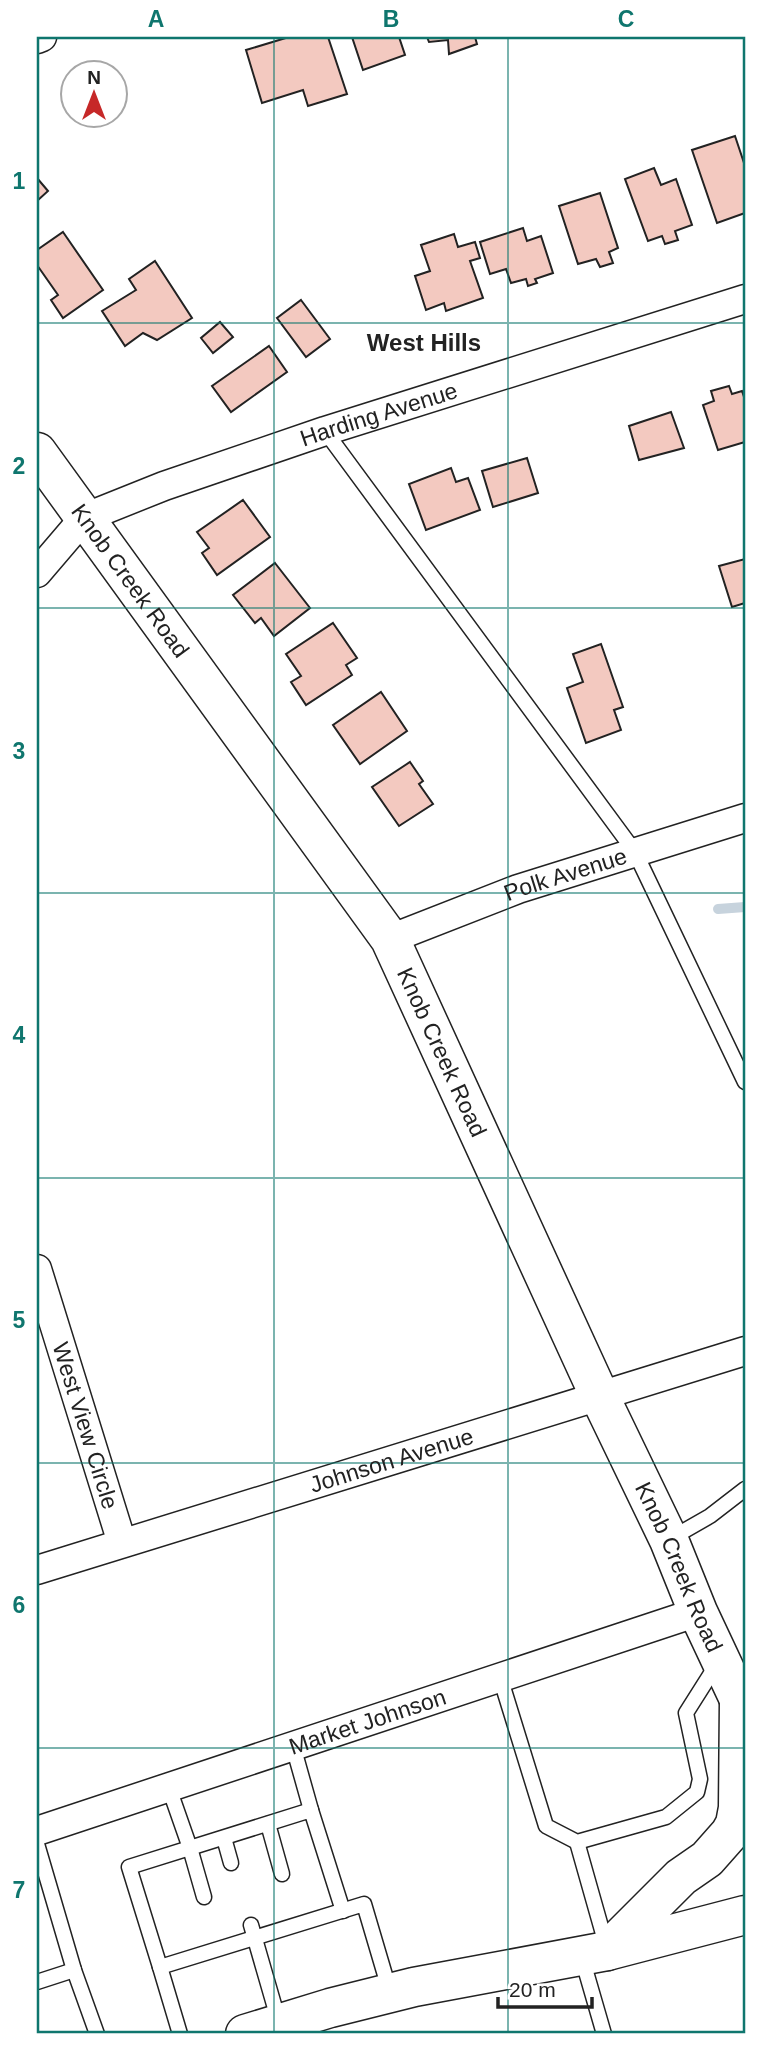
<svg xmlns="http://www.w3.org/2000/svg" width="782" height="2071" font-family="Arial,sans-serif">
<rect width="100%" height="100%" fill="#fff"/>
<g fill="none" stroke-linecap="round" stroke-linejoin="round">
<polyline stroke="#c7d3dd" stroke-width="10" points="718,909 745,907"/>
</g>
<g fill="#f3c9c0" stroke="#222" stroke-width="2">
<polygon points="289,37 328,37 347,94 308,106 303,90 262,103 246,50"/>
<polygon points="352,37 399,37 405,55 363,70"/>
<polygon points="427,37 475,37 477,44 449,54 448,40 429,42"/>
<polygon points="735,136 745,166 745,213 717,223 692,150"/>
<polygon points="654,168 661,185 676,179 692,225 675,231 678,240 665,244 662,236 648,241 625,179"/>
<polygon points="37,178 48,191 37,201"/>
<polygon points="600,193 618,248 609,252 613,263 600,267 596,259 578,264 559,206"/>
<polygon points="523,228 527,241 541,236 553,273 535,279 537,283 528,286 526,279 511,283 506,269 490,274 480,242"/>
<polygon points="63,232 103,290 63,318 51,300 58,295 37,265 37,250"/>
<polygon points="454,234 458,247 475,242 480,258 470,261 483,298 446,311 444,303 426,310 415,276 430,271 421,245"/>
<polygon points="155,261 192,318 157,340 143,333 125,346 102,311 136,290 129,279"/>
<polygon points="301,300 330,339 306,357 277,318"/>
<polygon points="220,322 233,337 213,353 201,338"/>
<polygon points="269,346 287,372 231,412 212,386"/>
<polygon points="729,386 732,394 742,391 745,400 745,442 718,450 703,405 714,401 711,391"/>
<polygon points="671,412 684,448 639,460 629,426"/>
<polygon points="527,458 538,493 493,507 482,471"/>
<polygon points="451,468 456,482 468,478 480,510 426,530 409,484"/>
<polygon points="243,500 270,537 217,575 202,553 209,548 197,532"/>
<polygon points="745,559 745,603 732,607 719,566"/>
<polygon points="275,563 310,608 274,636 261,618 255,623 233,595"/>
<polygon points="333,623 357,658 346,665 352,675 306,705 291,682 301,676 286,654"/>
<polygon points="601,644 623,707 614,710 621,730 586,743 567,688 583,682 573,654"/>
<polygon points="381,692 407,731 360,764 333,725"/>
<polygon points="410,762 423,781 419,784 433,804 399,826 372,787"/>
</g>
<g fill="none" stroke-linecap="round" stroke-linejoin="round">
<g stroke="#222" stroke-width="17">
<g id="lane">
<polyline points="325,431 635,852 745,1082"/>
<polyline points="670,1539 710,1516 745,1489"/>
<polyline points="500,1677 546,1826 577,1842 666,1817 697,1792 700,1779 686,1713 717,1664"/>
<polyline points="293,1746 311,1810"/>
<polyline points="169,1788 190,1848 204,1897"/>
<polyline points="268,1824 282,1874"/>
<polyline points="224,1838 231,1863"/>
<polyline points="577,1842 607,1948"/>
<polyline points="37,1844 74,1970 97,2034"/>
<polyline points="251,1925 279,2022"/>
<polyline points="582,1958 604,2034"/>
<polyline points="160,1967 129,1867 311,1810 343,1911"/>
<polyline points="37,1982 74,1970"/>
<polyline points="180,2034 160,1967 364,1904 390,1992"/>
</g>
</g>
<g stroke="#222" stroke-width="31">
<g id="street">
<polyline points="37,39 42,37"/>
<path id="s1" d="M37,573L84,518L164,486L325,431L745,299"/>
<path id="s2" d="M390,939L518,889L745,818"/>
<path id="s3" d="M37,1269L122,1543"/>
<path id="s4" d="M37,1570L745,1351"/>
<path id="s5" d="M37,1831L698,1612"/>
</g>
</g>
<g stroke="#222" stroke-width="41">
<g id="secondary">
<path id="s6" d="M37,452L390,939L600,1397L669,1540L698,1612L745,1712"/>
</g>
</g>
<g stroke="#222" stroke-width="41">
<g id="primary">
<polyline points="607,1951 681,1877 707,1859 730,1833 735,1824 738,1808 739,1700"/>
<polyline points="245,2034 330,2008 414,1987 607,1951 745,1915"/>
</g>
</g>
<use href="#lane" stroke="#fff" stroke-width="14"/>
<use href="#street" stroke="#fff" stroke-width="28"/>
<use href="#secondary" stroke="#fff" stroke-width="38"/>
<use href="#primary" stroke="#fff" stroke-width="38"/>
</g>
<path fill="none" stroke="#0f766e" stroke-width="2" stroke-opacity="0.55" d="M274,37V2034M508,37V2034M37,323H745M37,608H745M37,893H745M37,1178H745M37,1463H745M37,1748H745"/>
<g text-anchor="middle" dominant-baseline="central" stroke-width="5" stroke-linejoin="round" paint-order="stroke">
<g font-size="23" fill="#222" stroke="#fff">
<text stroke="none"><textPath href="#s1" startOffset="385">Harding Avenue</textPath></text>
<text stroke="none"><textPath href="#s6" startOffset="159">Knob Creek Road</textPath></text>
<text stroke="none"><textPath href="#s2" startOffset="187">Polk Avenue</textPath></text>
<text stroke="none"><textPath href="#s6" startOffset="726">Knob Creek Road</textPath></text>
<text stroke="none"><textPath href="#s3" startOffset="164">West View Circle</textPath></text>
<text stroke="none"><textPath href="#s4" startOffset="371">Johnson Avenue</textPath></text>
<text stroke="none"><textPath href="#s6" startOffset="1293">Knob Creek Road</textPath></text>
<text stroke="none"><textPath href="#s5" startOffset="348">Market Johnson</textPath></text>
</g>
<g font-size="24" font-weight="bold" fill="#222" stroke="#fff">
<text x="424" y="342">West Hills</text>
</g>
</g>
<rect width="782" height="2071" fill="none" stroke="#ffffff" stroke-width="77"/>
<g transform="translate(94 94)"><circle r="33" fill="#ffffff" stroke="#a7a7a7" stroke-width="2"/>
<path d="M0-5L12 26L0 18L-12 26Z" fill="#c62828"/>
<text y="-10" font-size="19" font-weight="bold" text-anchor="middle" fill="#222222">N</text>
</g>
<path d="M498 1997v10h94v-10" fill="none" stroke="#222222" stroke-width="3.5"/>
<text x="509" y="1997" font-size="21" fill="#222222" stroke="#ffffff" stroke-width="5" paint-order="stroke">20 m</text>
<rect x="38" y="38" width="706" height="1994" fill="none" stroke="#0f766e" stroke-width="2.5"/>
<g font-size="23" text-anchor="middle" font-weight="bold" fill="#0f766e">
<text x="156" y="27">A</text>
<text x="391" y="27">B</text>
<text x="626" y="27">C</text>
<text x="19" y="189">1</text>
<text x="19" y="474">2</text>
<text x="19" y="759">3</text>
<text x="19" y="1043">4</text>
<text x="19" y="1328">5</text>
<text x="19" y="1613">6</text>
<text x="19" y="1898">7</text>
</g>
</svg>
